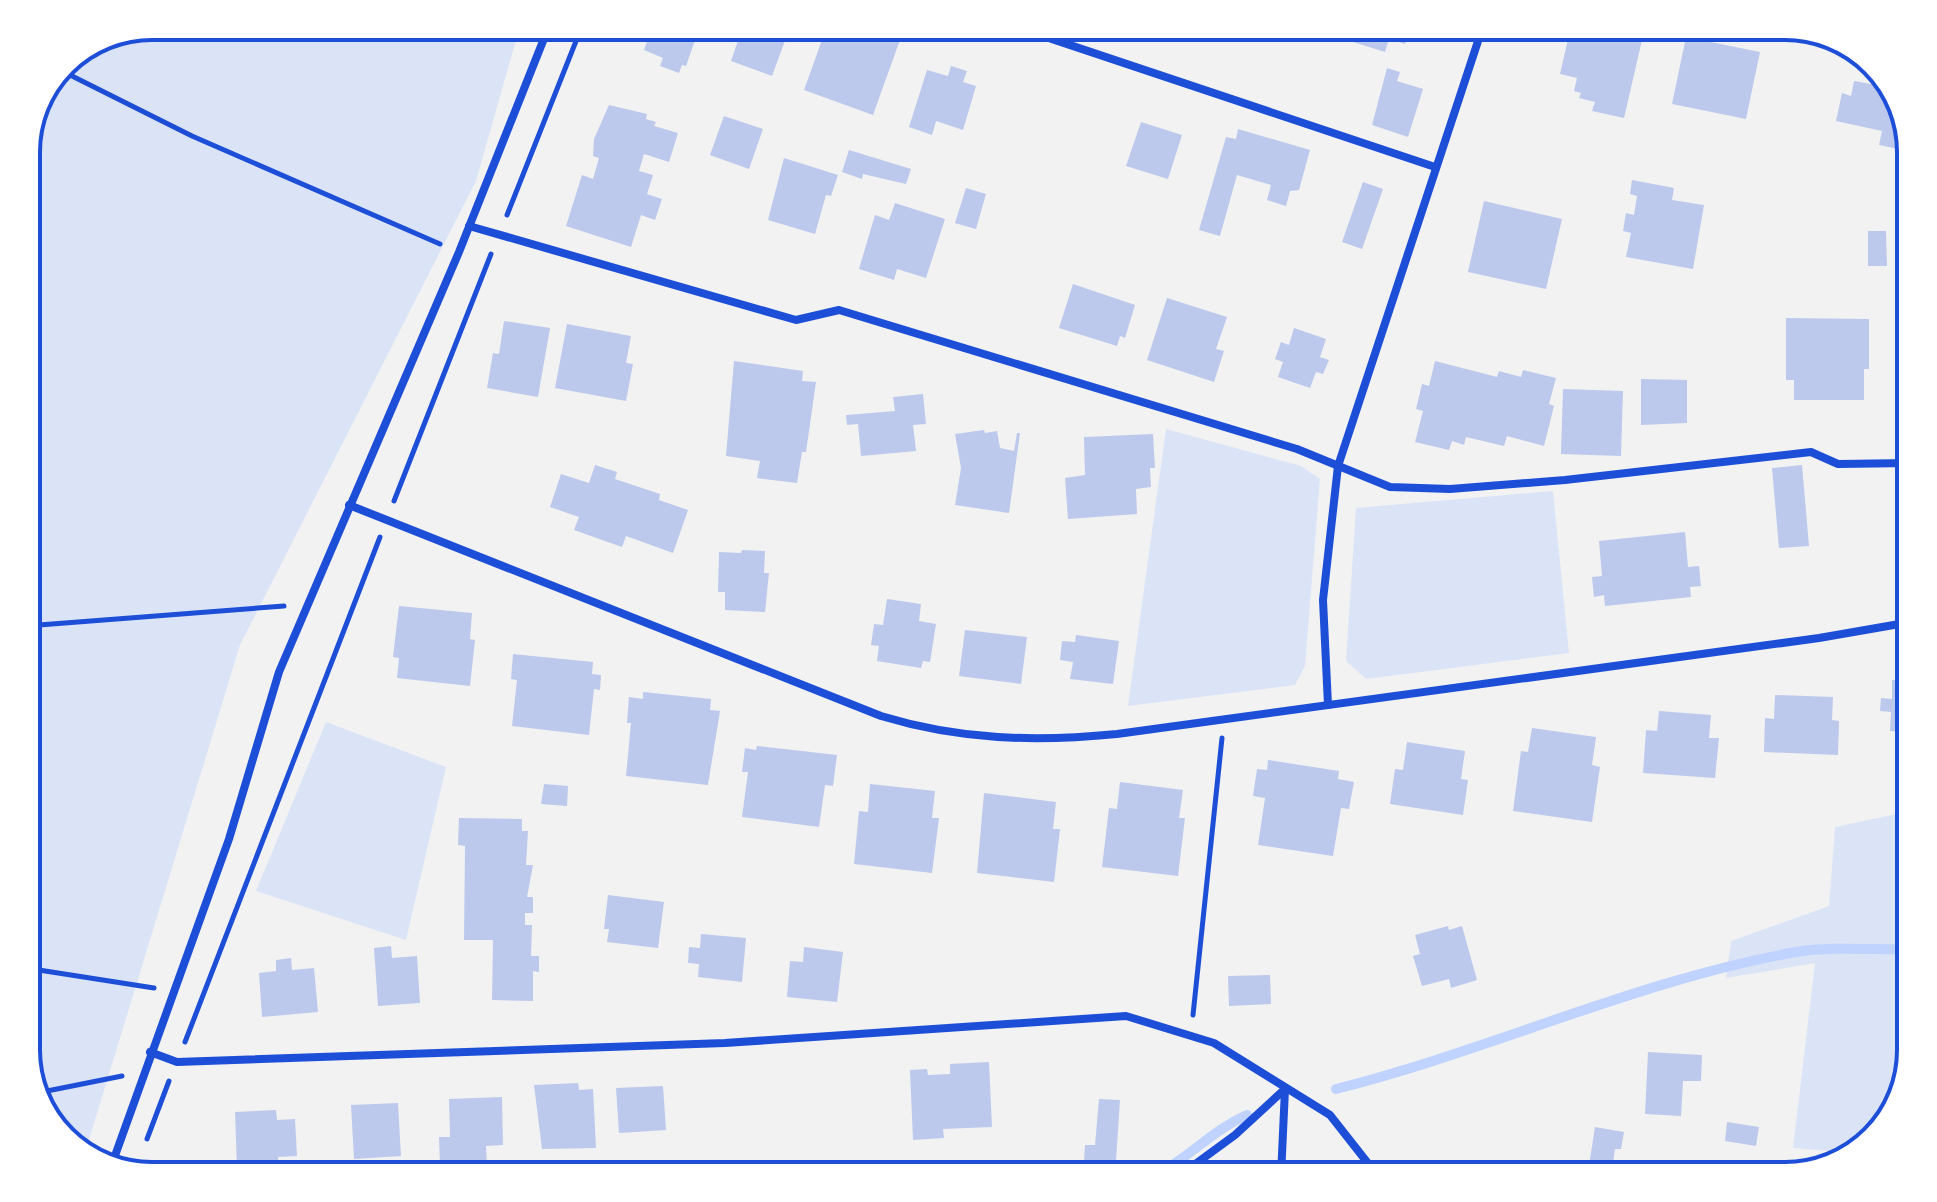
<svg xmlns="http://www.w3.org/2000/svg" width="1937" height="1202" font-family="'Open Sans',sans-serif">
<rect width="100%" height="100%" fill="#f2f2f2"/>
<g fill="#dbe4f7">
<polygon points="152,26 520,26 476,181 240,645 84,1156 43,1112 26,1058 26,144 63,63"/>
<polygon points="1166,429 1301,466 1320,479 1305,666 1295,685 1128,706"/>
<polygon points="1553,491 1569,653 1366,679 1346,661 1356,508"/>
<polygon points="326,722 446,767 406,940 256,891"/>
<polygon points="1911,811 1911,1050 1890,1120 1854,1153 1793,1148 1815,963 1726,978 1731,941 1829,906 1835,827"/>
</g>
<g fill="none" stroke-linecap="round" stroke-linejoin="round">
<g stroke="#bfd3fe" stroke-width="10">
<path d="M1336,1089C1491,1050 1638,980 1796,952C1832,946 1874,950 1911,949"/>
<path d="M1155,1176C1188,1158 1213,1130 1247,1115"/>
</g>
</g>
<g fill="#bdc9ec">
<polygon points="646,26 700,26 686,66 682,65 679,73 660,66 663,58 644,50 650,33 645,31"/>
<polygon points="743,26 773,30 775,26 790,27 772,76 731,61"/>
<polygon points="827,26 846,26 860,31 862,26 901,37 873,115 804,90"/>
<polygon points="1358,26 1410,26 1405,44 1389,39 1385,52 1353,42"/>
<polygon points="1571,26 1645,27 1624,118 1592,111 1595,102 1579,98 1581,93 1574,91 1577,78 1560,74"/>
<polygon points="1686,37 1760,52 1746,119 1672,104"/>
<polygon points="951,66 967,71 963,82 976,86 963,130 936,121 932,135 909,127 927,70 948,76"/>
<polygon points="1387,68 1400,72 1397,81 1423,89 1408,137 1372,125"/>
<polygon points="1873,75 1883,77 1894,89 1908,136 1901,135 1898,149 1879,145 1882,131 1836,121 1842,93 1851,96 1854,81 1871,84"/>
<polygon points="609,105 647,114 646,119 656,122 654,126 678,133 669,162 644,154 639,171 653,175 647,194 662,199 655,220 641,215 631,247 566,226 582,175 593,179 599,158 593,156 594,139"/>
<polygon points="724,116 763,129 749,169 710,155"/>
<polygon points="1141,122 1182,135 1168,179 1126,166"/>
<polygon points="1238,129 1310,150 1299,190 1290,191 1286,206 1267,200 1271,185 1237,175 1220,236 1199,230 1226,137 1236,139"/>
<polygon points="849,150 911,169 906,184 863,174 862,179 842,172"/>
<polygon points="784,158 838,175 831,196 826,195 815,234 768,220"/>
<polygon points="1632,180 1674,188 1672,200 1704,205 1693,269 1626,257 1631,233 1623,231 1626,213 1634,215 1637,196 1630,194"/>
<polygon points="1363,182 1383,189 1362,249 1342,242"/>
<polygon points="966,188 986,194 976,229 955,223"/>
<polygon points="1484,201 1562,219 1546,289 1468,272"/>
<polygon points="895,203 945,219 926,278 897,269 894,280 859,269 875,215 889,220"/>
<polygon points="1868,231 1886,231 1887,266 1868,266"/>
<polygon points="1073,284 1135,305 1125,338 1120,336 1117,346 1059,328"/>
<polygon points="1167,298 1227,317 1216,349 1224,351 1214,382 1147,360"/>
<polygon points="1786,318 1869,319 1869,369 1864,369 1864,400 1794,400 1794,380 1786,380"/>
<polygon points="504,321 550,328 538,397 487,388 493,353 499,354"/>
<polygon points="567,324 631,336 626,363 633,364 626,401 555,388"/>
<polygon points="1294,328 1326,339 1320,357 1329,360 1323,374 1316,372 1310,388 1278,377 1283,362 1275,359 1281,342 1289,345"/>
<polygon points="734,361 803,371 802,381 816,382 806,452 802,452 797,483 757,478 760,461 726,456"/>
<polygon points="1435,361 1497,377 1499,371 1521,377 1523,370 1556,378 1549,404 1554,406 1544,446 1507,436 1504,446 1466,437 1464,445 1452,441 1449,450 1415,442 1423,411 1416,409 1422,384 1429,386"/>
<polygon points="1901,369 1911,369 1911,399 1902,399"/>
<polygon points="1641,379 1687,380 1687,423 1641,425"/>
<polygon points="1563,389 1623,391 1621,456 1561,454"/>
<polygon points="923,394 926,424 913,425 916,451 861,456 858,424 847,425 846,415 895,411 893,397"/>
<polygon points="984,430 985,433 997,431 1000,448 1014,451 1017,433 1020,433 1009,513 955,505 961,468 955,434"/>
<polygon points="1153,434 1155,468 1150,468 1151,487 1136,489 1137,514 1068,519 1065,478 1085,475 1084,437"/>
<polygon points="595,465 617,472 615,479 660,494 659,500 688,510 673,553 626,536 622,547 574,530 579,517 550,507 561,474 589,483"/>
<polygon points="1802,465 1809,546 1779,548 1772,468"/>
<polygon points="1685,532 1688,567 1699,566 1701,586 1690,587 1691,597 1605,606 1604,595 1594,597 1592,577 1602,576 1599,541"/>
<polygon points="742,550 765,551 764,573 769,573 765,612 725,610 725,592 718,592 719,552 741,553"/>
<polygon points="887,599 921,604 919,621 936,624 930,662 923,661 921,668 877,661 879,646 871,645 874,624 883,625"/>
<polygon points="399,606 472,613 470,639 475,640 470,686 397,678 399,658 393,657"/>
<polygon points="965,630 1027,637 1021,684 959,676"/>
<polygon points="1076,635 1119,641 1113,684 1070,679 1073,662 1060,660 1062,641 1075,642"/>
<polygon points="513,654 593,662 592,674 601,675 600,690 594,689 589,735 512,726 517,680 511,679"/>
<polygon points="1892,680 1911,681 1911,732 1890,731 1891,712 1880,711 1881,698 1892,699"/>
<polygon points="643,692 711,699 710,710 720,711 708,785 626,776 631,723 627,723 629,697 643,699"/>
<polygon points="1775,695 1833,697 1832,720 1839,721 1838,755 1764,752 1765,718 1774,719"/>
<polygon points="1659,711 1711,715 1709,738 1719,738 1715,778 1643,773 1646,730 1657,731"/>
<polygon points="1532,728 1596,737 1592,765 1600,767 1592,822 1513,811 1521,751 1528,752"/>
<polygon points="1407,742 1465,751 1461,779 1468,780 1463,815 1390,804 1395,769 1403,770"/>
<polygon points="757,746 837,755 833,786 825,785 819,827 742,817 748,772 742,772 745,748 756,750"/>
<polygon points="1268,760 1339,771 1338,779 1354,782 1349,809 1341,808 1333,856 1258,845 1265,798 1253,796 1257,769 1267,770"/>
<polygon points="1120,782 1183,790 1179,818 1185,818 1178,876 1102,867 1109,808 1117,809"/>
<polygon points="544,784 568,786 567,806 541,804"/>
<polygon points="870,784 935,791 932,818 939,818 932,873 854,864 859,811 868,812"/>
<polygon points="984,793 1056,802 1053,829 1060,829 1054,882 977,873"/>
<polygon points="459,818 522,819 522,831 528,831 526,865 533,865 527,897 533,897 533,913 525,913 525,925 532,925 531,956 539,956 539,972 533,971 533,1001 492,1000 493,940 464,940 465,846 458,845"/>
<polygon points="608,895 664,902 658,948 607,942 609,929 604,929"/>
<polygon points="1448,926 1449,930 1462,926 1477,980 1451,988 1449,979 1422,986 1413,956 1420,954 1415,935"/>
<polygon points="701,934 746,938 742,982 698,977 699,964 688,963 689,947 700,948"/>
<polygon points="391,946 392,958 417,956 420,1003 378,1006 374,948"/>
<polygon points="804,947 843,952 837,1002 787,997 790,961 803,962"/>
<polygon points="291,958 292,970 314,968 318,1012 262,1017 259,973 276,971 276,960"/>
<polygon points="1270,975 1271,1004 1229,1006 1228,976"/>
<polygon points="1648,1052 1702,1055 1701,1081 1683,1081 1681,1116 1645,1114"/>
<polygon points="989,1062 992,1127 943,1129 944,1138 913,1140 910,1070 927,1069 928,1075 950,1074 950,1064"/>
<polygon points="578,1083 579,1090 593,1089 596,1148 542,1149 534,1085"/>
<polygon points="663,1086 666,1130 619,1133 616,1088"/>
<polygon points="502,1097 503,1145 486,1146 487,1164 440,1166 439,1137 450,1137 449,1099"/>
<polygon points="1099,1099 1120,1100 1115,1176 1083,1176 1085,1145 1095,1145"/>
<polygon points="398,1103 401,1156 354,1159 351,1105"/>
<polygon points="276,1110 277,1120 295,1119 297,1156 278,1157 279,1168 237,1170 235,1112"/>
<polygon points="1727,1122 1759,1127 1756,1146 1725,1141"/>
<polygon points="1595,1127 1624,1132 1621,1149 1615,1149 1611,1176 1570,1176 1571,1170 1588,1172"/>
<polygon points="522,1165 523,1176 509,1176 509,1166"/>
</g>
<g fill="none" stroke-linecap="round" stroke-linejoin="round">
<g stroke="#1d4ed8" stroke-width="5">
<polyline points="60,70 192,136 440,244"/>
<polyline points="507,215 582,26"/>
<polyline points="394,501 491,254"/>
<polyline points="26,626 284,606"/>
<polyline points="26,968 154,988"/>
<polyline points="1193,1015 1222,738"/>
<polyline points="185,1042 380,537"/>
<polyline points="37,1093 122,1076"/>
<polyline points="147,1139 169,1081"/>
</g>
<g stroke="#1d4ed8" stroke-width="8">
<polyline points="1013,26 1435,167"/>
<polyline points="469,226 796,320 839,310 1297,449 1390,487 1450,489 1565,480 1811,452 1838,464 1911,463"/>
<path d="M349,505L881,716C960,740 1035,742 1117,734L1819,638L1911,622"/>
<polyline points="1328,705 1323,600 1338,466 1483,26"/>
<polyline points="150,1052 177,1062 725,1043 1126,1016 1214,1043 1330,1115 1378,1176"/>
<polyline points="112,1164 229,839 279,672 459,252 549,26"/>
<polyline points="1179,1176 1235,1135 1285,1089"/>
<polyline points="1281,1176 1285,1089"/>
</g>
</g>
<path d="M0 0H1937V1202H0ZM152 40H1785A112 112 0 0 1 1897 152V1050A112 112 0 0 1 1785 1162H152A112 112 0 0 1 40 1050V152A112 112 0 0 1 152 40Z" fill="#fff" fill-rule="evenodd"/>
<path fill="none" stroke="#1d4ed8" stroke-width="4" d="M152 40H1785A112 112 0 0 1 1897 152V1050A112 112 0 0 1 1785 1162H152A112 112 0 0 1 40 1050V152A112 112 0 0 1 152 40Z"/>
</svg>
